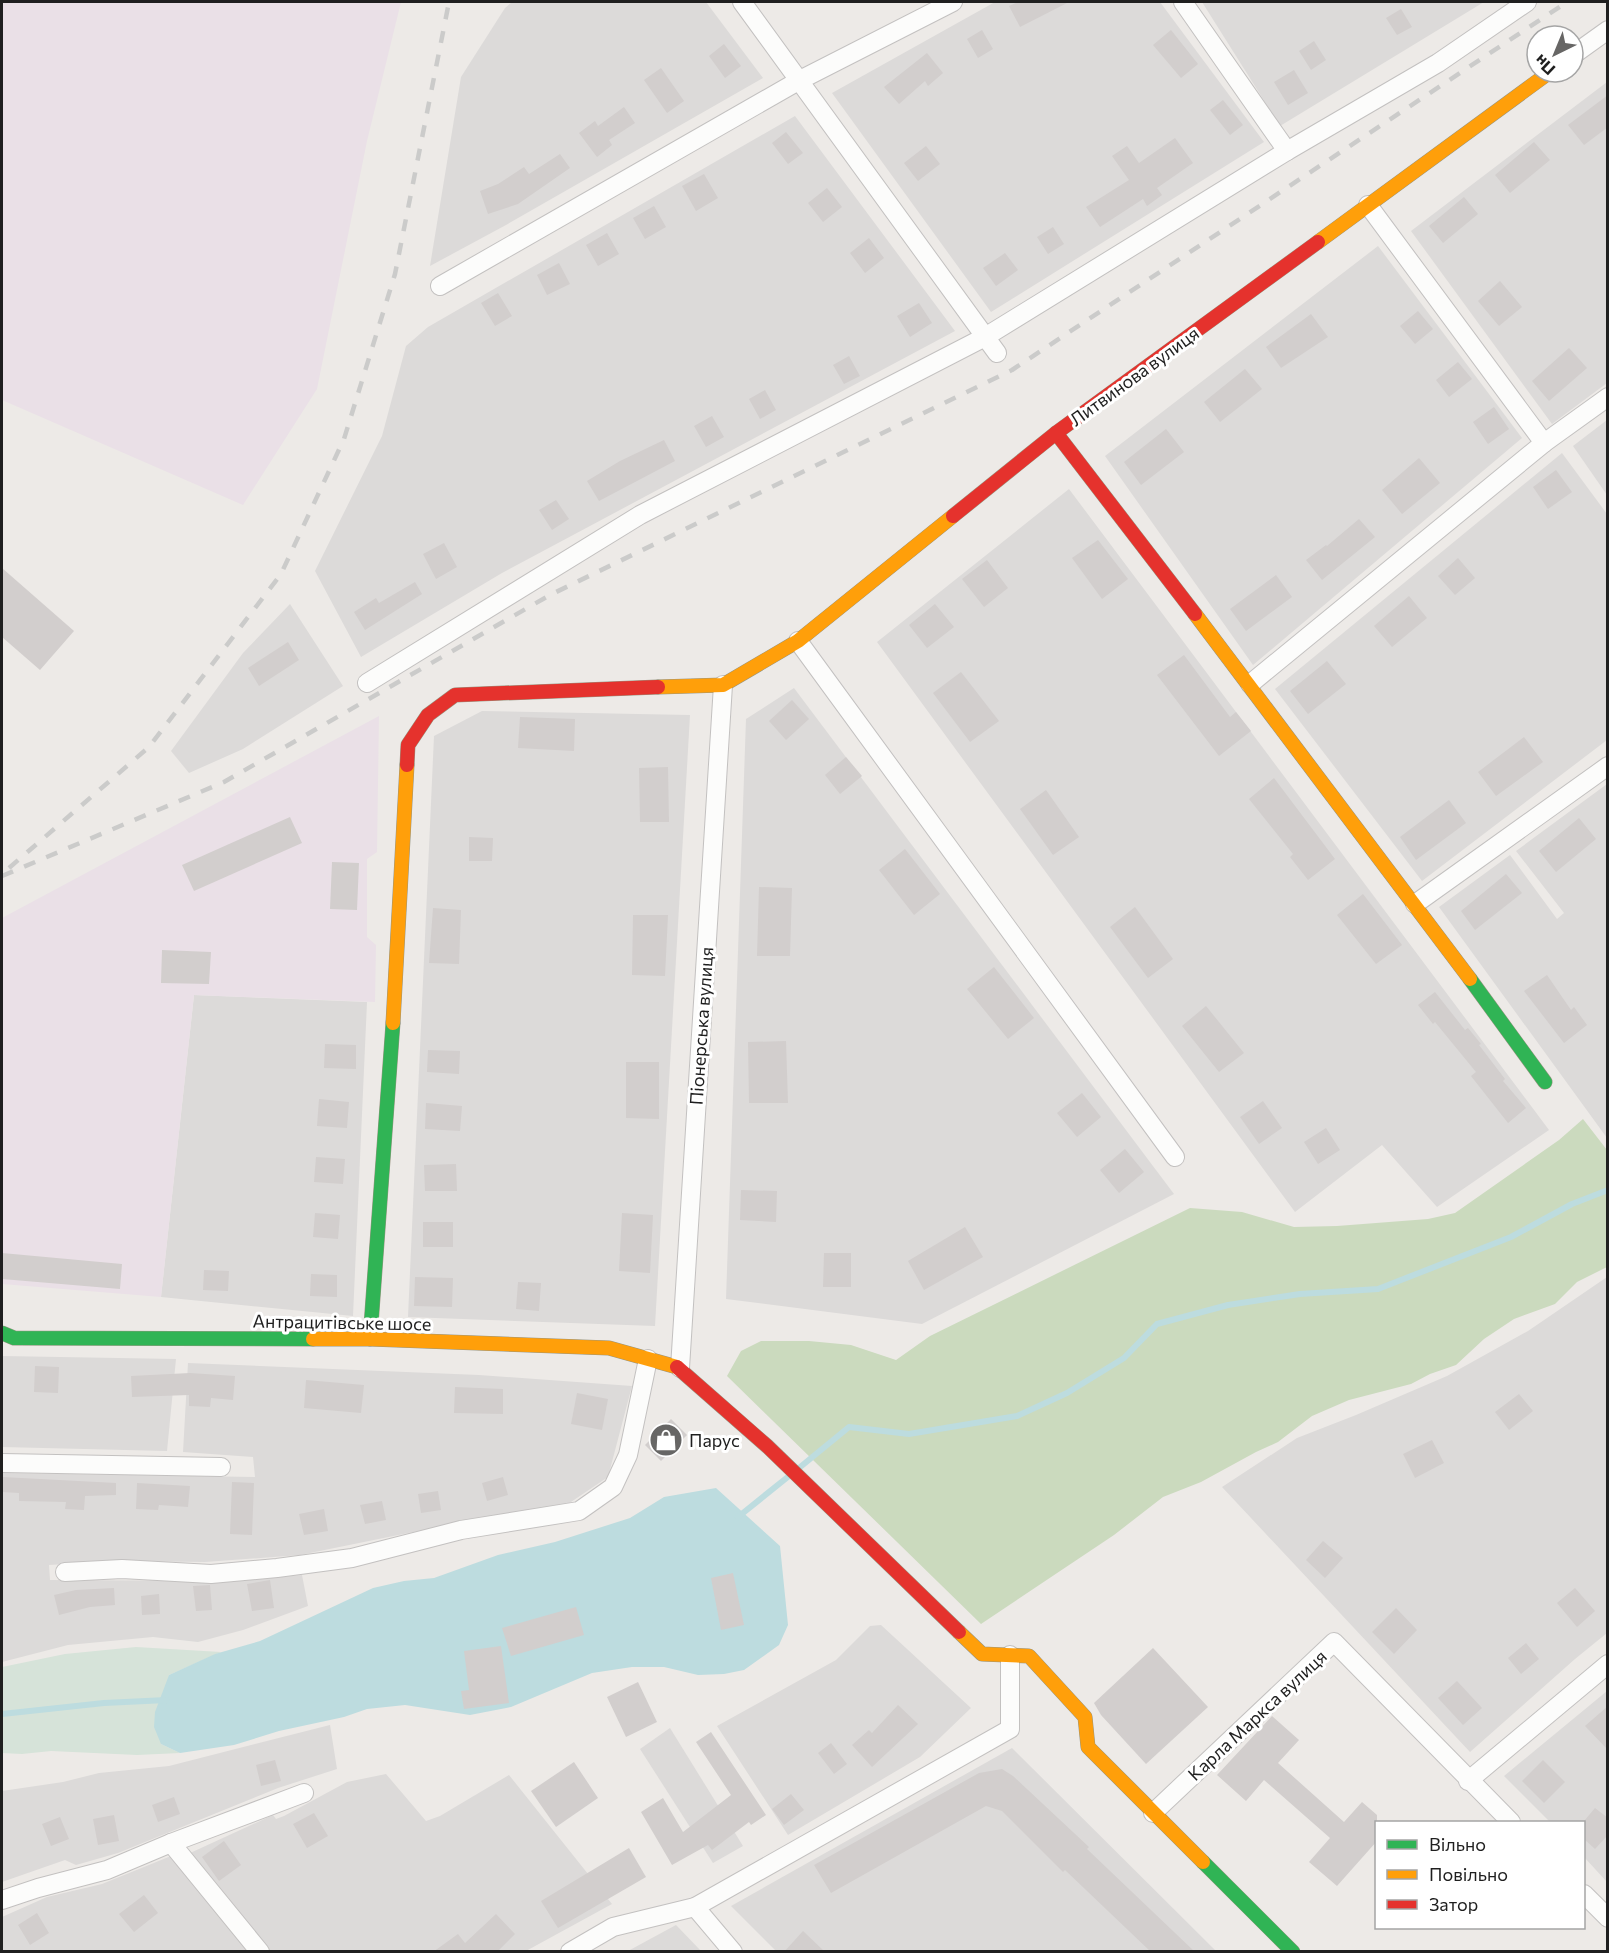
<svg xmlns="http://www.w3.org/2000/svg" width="1609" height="1953" font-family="Commissioner,sans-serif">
<rect width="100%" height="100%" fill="#edeae7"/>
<g fill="#dcdad9">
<polygon points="512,2 706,2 763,78 506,225 430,266 461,77 505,8"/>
<polygon points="995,2 1160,2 1264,142 991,312 832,93"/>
<polygon points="1202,2 1484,2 1280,126"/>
<polygon points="1607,82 1607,383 1552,424 1411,231"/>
<polygon points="795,116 955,331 502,573 361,657 315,571 382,436 406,346 428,327"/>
<polygon points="1378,246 1522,438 1253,665 1105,456"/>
<polygon points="1607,420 1607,495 1573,446"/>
<polygon points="1562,453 1607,514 1607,740 1422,881 1275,689"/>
<polygon points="1069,489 1549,1130 1437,1207 1382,1145 1295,1212 877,642"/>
<polygon points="290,604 343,686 243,749 189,773 171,751 243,653"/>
<polygon points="794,688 1174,1194 922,1324 726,1299 746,719"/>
<polygon points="482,711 690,715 655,1326 408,1317 434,736"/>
<polygon points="1607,784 1607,1138 1439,907 1510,855 1557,919 1564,913 1516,851"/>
<polygon points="194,995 367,1002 353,1316 161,1297"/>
<polygon points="1607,1277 1607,1633 1575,1659 1470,1752 1222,1487 1297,1438 1356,1415 1447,1376 1528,1331"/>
<polygon points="2,1356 176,1359 167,1451 2,1447"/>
<polygon points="188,1363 479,1375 632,1386 608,1477 565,1506 482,1518 300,1555 205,1562 118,1561 49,1565 50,1580 240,1581 302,1575 308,1606 243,1630 198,1642 153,1637 68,1645 2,1662 2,1473 255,1477 253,1457 183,1452"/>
<polygon points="881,1625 971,1708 920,1757 788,1835 717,1726 836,1660 870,1626"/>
<polygon points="1607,1691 1607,1882 1584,1857 1584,1822 1550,1822 1504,1776"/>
<polygon points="330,1725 337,1769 278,1788 118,1853 76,1865 65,1860 2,1882 2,1791 63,1782 99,1773 169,1766"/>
<polygon points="670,1728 743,1846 713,1863 640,1749"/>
<polygon points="1012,1748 1216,1951 776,1951 731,1906"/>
<polygon points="386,1774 426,1821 440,1816 509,1775 612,1904 526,1951 268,1951 188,1854 273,1815 276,1819 284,1816 347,1782"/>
<polygon points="171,1856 251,1951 2,1951 2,1917 47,1897 102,1884"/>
<polygon points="676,1925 701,1951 628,1951"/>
</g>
<g fill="#eae0e7">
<polygon points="2,2 401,2 367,141 317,389 243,505 2,400"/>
<polygon points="379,716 377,852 367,859 367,937 376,945 375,1002 194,995 161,1297 2,1284 2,918"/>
</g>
<polygon fill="#cbdabe" points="1583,1119 1607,1150 1607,1267 1577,1282 1555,1304 1514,1319 1484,1339 1456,1365 1430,1374 1411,1384 1349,1400 1312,1416 1278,1442 1256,1452 1201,1482 1163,1497 1114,1535 981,1624 727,1376 741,1351 761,1341 809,1341 851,1345 896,1360 930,1336 1190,1208 1242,1212 1294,1227 1337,1226 1428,1219 1455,1213 1559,1140"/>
<polygon fill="#d6e3d9" points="136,1647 221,1652 169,1675 161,1744 180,1753 137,1755 51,1751 22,1754 2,1753 2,1667 65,1654"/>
<polygon fill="#bddcdf" points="716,1488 780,1546 788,1625 779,1645 744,1670 724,1674 698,1675 664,1667 632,1667 592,1673 511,1707 470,1715 405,1705 367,1709 344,1717 279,1731 234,1745 180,1753 161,1744 154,1727 155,1712 169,1675 215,1654 260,1641 373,1588 404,1581 434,1578 498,1555 555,1542 630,1518 664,1497"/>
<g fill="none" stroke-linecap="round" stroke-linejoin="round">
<g stroke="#bddcdf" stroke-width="6">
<polyline points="799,1468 849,1427 909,1434 1017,1416 1067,1393 1124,1358 1157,1324 1228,1305 1300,1294 1378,1289 1511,1237 1572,1204 1608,1190"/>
<polyline points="738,1517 789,1476"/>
<polyline points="2,1714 104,1703 167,1700"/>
</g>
</g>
<g fill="#d2cecd">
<polygon points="1018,2 1069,2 1020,27 1009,6"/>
<polygon points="1401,9 1412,27 1397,35 1386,18"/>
<polygon points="982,30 993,49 978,58 967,39"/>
<polygon points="1171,30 1198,64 1181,78 1153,45"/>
<polygon points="1314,41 1326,60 1311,70 1299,51"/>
<polygon points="724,44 741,66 725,78 709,56"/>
<polygon points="927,53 943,73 928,86 925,81 899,104 884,87"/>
<polygon points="661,68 684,101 667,113 644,80"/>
<polygon points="1294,70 1308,93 1288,105 1274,82"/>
<polygon points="1608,95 1608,127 1584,145 1568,125"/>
<polygon points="1223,100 1243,125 1230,135 1210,110"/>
<polygon points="624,107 635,123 609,140 612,145 597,157 579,133 595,121 598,126"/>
<polygon points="786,132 803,153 788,164 772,143"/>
<polygon points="1175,138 1193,163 1157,188 1162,195 1147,206 1143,199 1100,227 1086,207 1129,180 1112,156 1127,146 1139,163"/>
<polygon points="1534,142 1550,160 1510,193 1495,175"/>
<polygon points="926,146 940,164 918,181 904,163"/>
<polygon points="560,154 570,168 518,204 488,214 480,191 498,184 524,167 529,174"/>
<polygon points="704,174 718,198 696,211 682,186"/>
<polygon points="827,188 842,207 823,222 808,203"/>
<polygon points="1464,197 1478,214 1443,243 1429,226"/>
<polygon points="654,206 666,227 645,239 633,218"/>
<polygon points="1053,227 1064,244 1048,254 1037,237"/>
<polygon points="607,233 619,254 598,266 586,245"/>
<polygon points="869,238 884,258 865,273 850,253"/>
<polygon points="1005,253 1018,270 996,286 983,268"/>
<polygon points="559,263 570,284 547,295 537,275"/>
<polygon points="1500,281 1522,307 1499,326 1478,301"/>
<polygon points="498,293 512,316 495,326 481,303"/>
<polygon points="919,303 932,323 910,337 897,316"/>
<polygon points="1418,311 1433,329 1415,344 1400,326"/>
<polygon points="1311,314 1328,337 1281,368 1266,347"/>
<polygon points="1569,348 1587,368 1549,401 1532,381"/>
<polygon points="849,356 860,376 844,384 833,365"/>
<polygon points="1458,362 1472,379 1449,397 1436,380"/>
<polygon points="1245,369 1262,389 1220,422 1204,402"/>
<polygon points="765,390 776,410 760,419 749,399"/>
<polygon points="1494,407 1509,429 1488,444 1473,422"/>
<polygon points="712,416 724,437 706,447 694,426"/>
<polygon points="1166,429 1184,452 1141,485 1124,462"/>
<polygon points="664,440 675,461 599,501 587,481 620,461"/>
<polygon points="1419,458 1440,483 1402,514 1382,490"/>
<polygon points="1556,470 1572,492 1548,509 1533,487"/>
<polygon points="556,500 569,519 552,530 539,510"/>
<polygon points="1359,519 1375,537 1322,580 1306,560 1326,545 1327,546"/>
<polygon points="1098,540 1128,579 1102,599 1072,558"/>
<polygon points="444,543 457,567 436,579 423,554"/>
<polygon points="1458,558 1475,578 1455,595 1438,576"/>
<polygon points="987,560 1008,588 984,607 962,579"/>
<polygon points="2,568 74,631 40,670 2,637"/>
<polygon points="1276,575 1292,597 1246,631 1230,609"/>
<polygon points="415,582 422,594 365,630 354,612 376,598 379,603"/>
<polygon points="1409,596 1427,618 1392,647 1374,626"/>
<polygon points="935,604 954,627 927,648 909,625"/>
<polygon points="288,642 299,660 259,686 248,668"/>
<polygon points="1184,655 1230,717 1236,712 1251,731 1219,756 1157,675"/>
<polygon points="1327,661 1346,684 1308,714 1290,691"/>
<polygon points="961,672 999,721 970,742 933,693"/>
<polygon points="792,700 809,719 786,740 769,721"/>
<polygon points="520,717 575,719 574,751 518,748"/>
<polygon points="1524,737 1543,762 1496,796 1478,772"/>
<polygon points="846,757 862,776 840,794 825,775"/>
<polygon points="668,767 669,822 640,822 639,768"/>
<polygon points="1274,778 1335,859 1308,880 1290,857 1293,854 1249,799"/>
<polygon points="1046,790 1079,837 1053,855 1020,809"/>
<polygon points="1449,800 1466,823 1416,860 1400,837"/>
<polygon points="290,817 302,843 194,891 182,865"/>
<polygon points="1579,818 1596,839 1556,872 1539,851"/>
<polygon points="469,837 493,838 492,861 469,861"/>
<polygon points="905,849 940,894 914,915 879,870"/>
<polygon points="332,862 359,863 357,910 330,909"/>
<polygon points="1506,874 1522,893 1475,930 1461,911"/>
<polygon points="759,887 792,888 790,956 757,956"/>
<polygon points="1363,894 1402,945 1376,964 1337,915"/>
<polygon points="1135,907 1173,959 1148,978 1110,927"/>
<polygon points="433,908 461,910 459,964 429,963"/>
<polygon points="633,915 668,915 665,976 632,975"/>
<polygon points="162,950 211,952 209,984 161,983"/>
<polygon points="994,967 1034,1018 1008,1039 967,989"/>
<polygon points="1547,975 1571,1010 1574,1007 1587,1025 1564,1043 1524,991"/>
<polygon points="1435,992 1465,1030 1468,1028 1481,1044 1479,1045 1505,1079 1503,1081 1526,1108 1508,1123 1471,1076 1476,1072 1435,1022 1433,1024 1418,1005"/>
<polygon points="1206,1006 1244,1053 1219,1072 1182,1026"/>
<polygon points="786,1041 788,1103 749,1103 748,1042"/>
<polygon points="325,1044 356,1045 356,1069 324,1068"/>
<polygon points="428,1050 460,1051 459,1074 427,1072"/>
<polygon points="626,1062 659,1062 659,1119 626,1118"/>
<polygon points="1082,1093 1101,1117 1077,1137 1057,1113"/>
<polygon points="319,1099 349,1102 347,1128 317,1126"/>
<polygon points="1263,1101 1282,1128 1259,1144 1240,1117"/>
<polygon points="426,1103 462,1106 460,1131 425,1129"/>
<polygon points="1326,1128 1340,1150 1318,1164 1304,1142"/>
<polygon points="1125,1149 1144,1172 1119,1193 1100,1170"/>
<polygon points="316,1157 345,1159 343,1184 314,1182"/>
<polygon points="456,1164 457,1191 425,1191 424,1165"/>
<polygon points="741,1190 777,1191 776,1222 740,1220"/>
<polygon points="315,1213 340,1215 338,1239 313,1237"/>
<polygon points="622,1213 653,1215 650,1273 619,1271"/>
<rect x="423" y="1222" width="30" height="25"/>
<polygon points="965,1227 983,1257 924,1290 908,1261"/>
<polygon points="2,1253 122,1264 120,1289 2,1279"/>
<polygon points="824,1253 851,1253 851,1287 823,1287"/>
<polygon points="204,1270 229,1271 228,1291 203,1290"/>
<polygon points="311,1274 337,1275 337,1297 310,1296"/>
<polygon points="415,1277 453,1278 452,1307 414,1306"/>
<polygon points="518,1282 541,1283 539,1311 516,1309"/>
<polygon points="35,1366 59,1367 58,1393 34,1392"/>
<polygon points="190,1373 235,1376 233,1400 211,1398 210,1407 189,1406 189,1395 132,1397 131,1376"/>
<polygon points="306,1380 364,1385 361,1413 304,1408"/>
<polygon points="455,1387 503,1389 503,1414 454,1413"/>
<polygon points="577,1393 608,1399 602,1430 571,1424"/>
<polygon points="1519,1394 1533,1411 1509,1430 1495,1412"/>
<polygon points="671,1419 687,1435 661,1461 645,1445"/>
<polygon points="1432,1440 1444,1463 1415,1478 1403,1454"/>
<polygon points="2,1477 116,1483 116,1495 85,1496 84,1510 65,1509 66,1502 19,1501 19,1493 2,1492"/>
<polygon points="503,1477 508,1495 487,1501 482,1483"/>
<polygon points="232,1482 254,1483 252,1535 230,1534"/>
<polygon points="137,1483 190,1486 188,1507 159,1505 158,1510 136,1509"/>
<polygon points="438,1491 441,1510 421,1513 418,1494"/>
<polygon points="382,1501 386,1520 365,1524 360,1505"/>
<polygon points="324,1509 328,1531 304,1535 299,1514"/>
<polygon points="1323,1541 1343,1558 1325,1578 1306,1560"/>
<polygon points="733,1573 744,1625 721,1630 711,1578"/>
<polygon points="270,1580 274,1608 252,1611 247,1584"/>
<polygon points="210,1585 212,1610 196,1611 193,1586"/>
<polygon points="114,1588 115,1605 90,1607 59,1615 54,1595 76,1590"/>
<polygon points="1575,1588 1595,1611 1577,1627 1557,1603"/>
<polygon points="159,1594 160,1614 142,1615 141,1596"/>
<polygon points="576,1607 584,1635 511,1656 502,1628"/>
<polygon points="1396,1608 1417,1630 1394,1654 1372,1632"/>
<polygon points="1526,1643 1539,1659 1521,1674 1508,1658"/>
<polygon points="501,1646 509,1703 464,1709 461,1691 469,1690 464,1651"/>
<polygon points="1153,1648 1208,1707 1146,1764 1101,1715 1094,1703"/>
<polygon points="1457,1681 1482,1708 1463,1725 1438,1698"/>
<polygon points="638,1682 657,1722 626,1737 607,1697"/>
<polygon points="898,1705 918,1724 872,1767 852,1745 869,1730 872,1733"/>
<polygon points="1608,1706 1608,1750 1585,1726"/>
<polygon points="1272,1716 1299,1740 1278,1763 1344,1822 1362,1802 1377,1815 1377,1841 1337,1886 1309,1862 1330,1838 1264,1780 1246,1801 1217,1775"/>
<polygon points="711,1732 766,1815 751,1825 749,1822 712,1850 708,1845 672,1865 641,1812 663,1798 683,1832 731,1795 696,1742"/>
<polygon points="831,1743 847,1764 834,1774 818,1753"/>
<polygon points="275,1760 281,1781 261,1786 256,1765"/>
<polygon points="1543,1760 1565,1782 1544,1803 1522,1781"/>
<polygon points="574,1762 598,1798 556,1827 531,1791"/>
<polygon points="1002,1769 1013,1776 1089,1847 1087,1849 1195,1952 1151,1952 1065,1870 1063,1872 1002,1811 986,1806 831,1893 814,1865 979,1773"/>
<polygon points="791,1794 804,1810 784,1825 772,1809"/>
<polygon points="174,1797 180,1814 158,1822 152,1805"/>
<polygon points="1595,1808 1608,1818 1608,1835 1595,1849 1584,1839 1584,1821"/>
<polygon points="314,1813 328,1836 307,1848 293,1824"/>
<polygon points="114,1815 119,1841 98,1845 93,1819"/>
<polygon points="60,1817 69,1839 51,1846 42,1824"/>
<polygon points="224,1841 241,1865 219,1881 202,1857"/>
<polygon points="629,1848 646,1877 558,1928 541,1901"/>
<polygon points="144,1895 158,1913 134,1932 119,1914"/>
<polygon points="37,1913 49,1933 30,1945 18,1925"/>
<polygon points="496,1914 515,1934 497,1952 433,1952 458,1934 465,1943"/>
<polygon points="803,1931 825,1952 784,1952"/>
</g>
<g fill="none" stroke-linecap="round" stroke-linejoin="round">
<g stroke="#c3c1c0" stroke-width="20">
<g id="street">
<polyline points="742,2 997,353"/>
<polyline points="1183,2 1287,151"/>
<polyline points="1573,55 1608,30"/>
<polyline points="1368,205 1544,443"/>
<polyline points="440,286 800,80 953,2"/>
<polyline points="798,641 1175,1157"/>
<polyline points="367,683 640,515 985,337 1287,151 1438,63 1527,2"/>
<polyline points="1250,684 1544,443 1608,397"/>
<polyline points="1415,904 1608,766"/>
<polyline points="680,1368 723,685"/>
<polyline points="2,1463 221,1467"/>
<polyline points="65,1572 122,1569 211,1574 277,1568 352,1558 461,1530 579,1511 613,1487 628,1455 648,1359"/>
<polyline points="1468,1781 1608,1664"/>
<polyline points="1153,1813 1334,1642 1511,1822"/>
<polyline points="171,1843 260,1952"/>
<polyline points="1584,1894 1608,1918"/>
<polyline points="2,1900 38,1888 107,1870 171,1843 304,1793"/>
<polyline points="695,1907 733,1952"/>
<polyline points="570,1952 613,1927 695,1907 1010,1729 1010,1655"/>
</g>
</g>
<g stroke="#979580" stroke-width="15">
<g id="fast">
<polyline points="1470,979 1545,1082"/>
<polyline points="2,1333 14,1338 313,1339"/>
<polyline points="370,1339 393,1023"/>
<polyline points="1203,1862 1293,1952"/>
</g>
</g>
<g stroke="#979580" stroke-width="15">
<g id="slow">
<polyline points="1318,242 1550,72"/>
<polyline points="1195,614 1470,979"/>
<polyline points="658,687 723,685 798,641 953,516"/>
<polyline points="393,1023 407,765"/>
<polyline points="313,1339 370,1339 609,1348 677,1367"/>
<polyline points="959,1632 982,1654 1029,1656 1085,1717 1088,1747 1203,1862"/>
</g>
</g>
<g stroke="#979580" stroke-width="15">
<g id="jam">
<polyline points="1056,433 1195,614"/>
<polyline points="953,516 1056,433 1318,242"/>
<polyline points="407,765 408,745 428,715 455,695 658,687"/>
<polyline points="677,1367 767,1446 959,1632"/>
</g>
</g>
<use href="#street" stroke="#fcfcfb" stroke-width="18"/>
<use href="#fast" stroke="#30b455" stroke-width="14"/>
<use href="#slow" stroke="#ff9f0a" stroke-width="14"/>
<use href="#jam" stroke="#e5322d" stroke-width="14"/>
<g stroke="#cbcbca" stroke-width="4.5" stroke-dasharray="12 12" stroke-linecap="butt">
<polyline points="9,868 149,747 281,574 344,439 395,274 449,2"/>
<polyline points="2,876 224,782 550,595 1012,370 1567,2"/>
</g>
</g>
<defs>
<g id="shop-disc" transform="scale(1.725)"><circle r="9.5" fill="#676665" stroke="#fff"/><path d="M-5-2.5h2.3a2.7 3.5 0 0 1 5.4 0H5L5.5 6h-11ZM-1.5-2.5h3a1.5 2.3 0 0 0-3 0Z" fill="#fff"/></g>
</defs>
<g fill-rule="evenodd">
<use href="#shop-disc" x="666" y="1440"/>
</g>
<g text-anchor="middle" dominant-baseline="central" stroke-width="6" stroke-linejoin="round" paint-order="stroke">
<g font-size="18" fill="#1f1f1f" stroke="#fff">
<text transform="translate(1134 376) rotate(-36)">Литвинова вулиця</text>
<text transform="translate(701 1026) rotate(-86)">Піонерська вулиця</text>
<text transform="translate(342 1322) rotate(1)">Антрацитівське шосе</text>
<text transform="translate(1257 1715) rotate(-43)">Карла Маркса вулиця</text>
</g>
<g font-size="18" fill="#1f1f1f" stroke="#fff" text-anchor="start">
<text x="689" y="1440">Парус</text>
</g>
</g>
<rect width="1609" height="1953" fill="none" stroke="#1f1f1f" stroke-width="6"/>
<rect x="1375" y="1821" width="210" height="108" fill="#ffffff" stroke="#a5a5a5" stroke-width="1.5"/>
<rect x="1387" y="1840" width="30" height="9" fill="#30b455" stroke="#a5a5a5" stroke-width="1.5"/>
<text x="1429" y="1851" font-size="18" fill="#1f1f1f">Вільно</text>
<rect x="1387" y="1870" width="30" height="9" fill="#ff9f0a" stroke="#a5a5a5" stroke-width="1.5"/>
<text x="1429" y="1881" font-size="18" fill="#1f1f1f">Повільно</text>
<rect x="1387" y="1900" width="30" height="9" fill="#e5322d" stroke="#a5a5a5" stroke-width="1.5"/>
<text x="1429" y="1911" font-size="18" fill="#1f1f1f">Затор</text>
<g transform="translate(1555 54) rotate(223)"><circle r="28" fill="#ffffff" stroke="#a5a5a5" stroke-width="1.5"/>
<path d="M0-4.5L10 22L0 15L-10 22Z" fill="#676665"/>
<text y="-9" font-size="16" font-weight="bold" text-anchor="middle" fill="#1f1f1f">Пн</text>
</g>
</svg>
